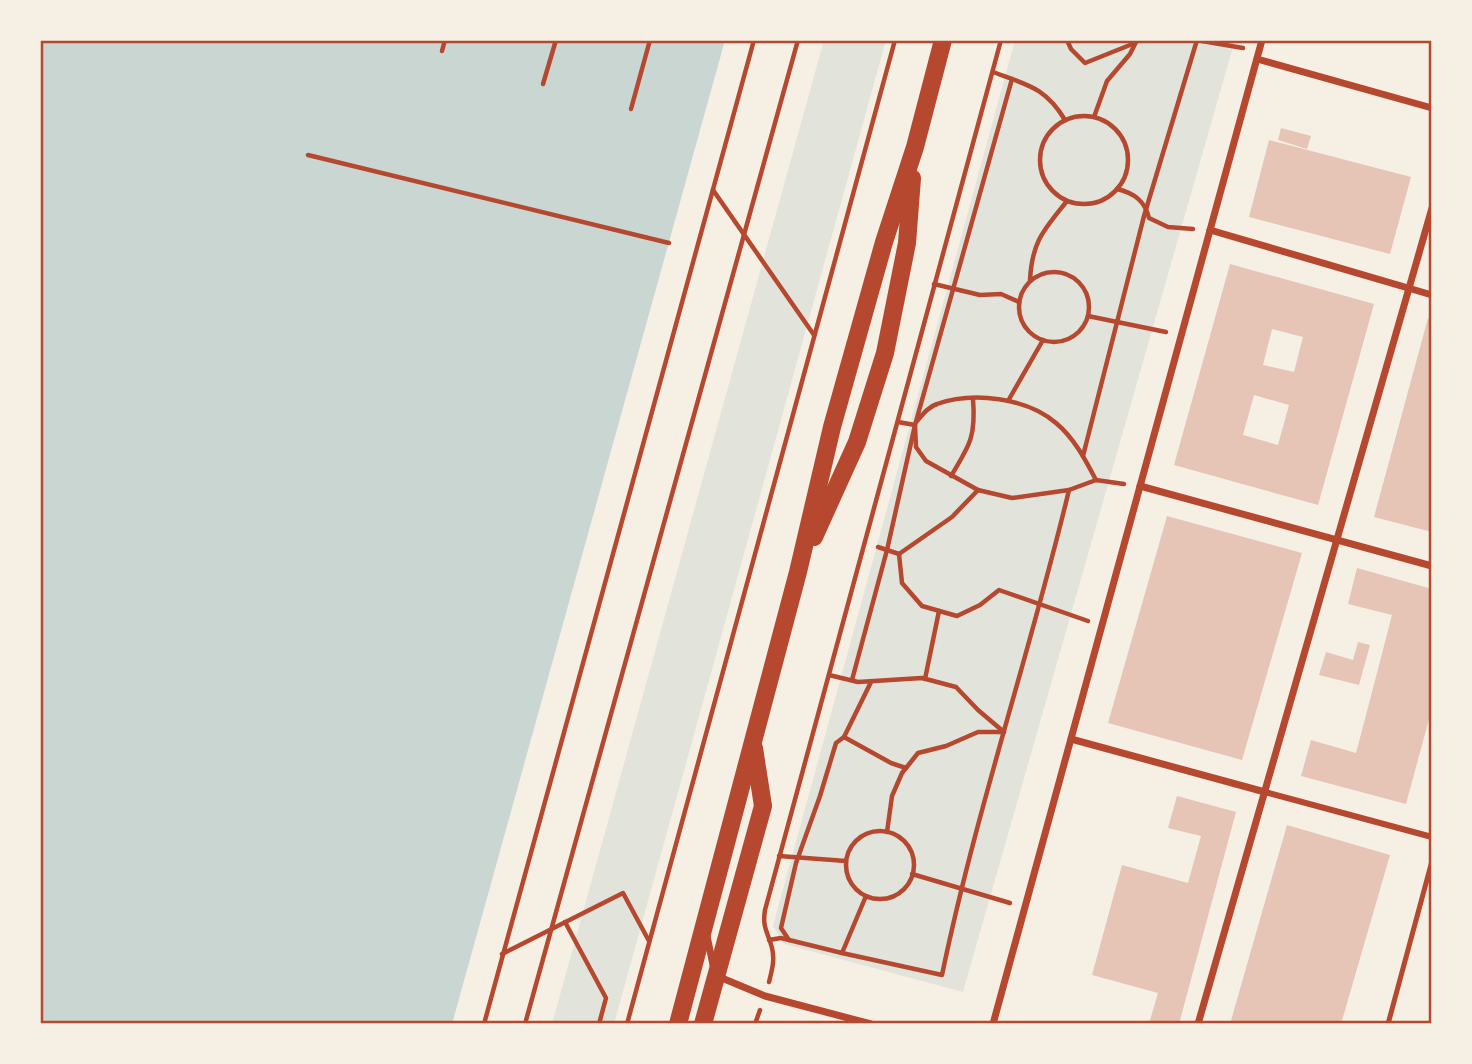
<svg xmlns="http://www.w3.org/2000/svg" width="1472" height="1064" font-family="'Nunito Sans',sans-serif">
<rect width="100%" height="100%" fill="#f6efe4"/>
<g fill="#e2e4dc">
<polygon points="824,40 886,40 614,1024 552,1024"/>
<polygon points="1015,40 1235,40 963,992 784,944 773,926"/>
</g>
<polygon fill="#c9d6d2" points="40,40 725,40 452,1024 40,1024"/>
<g fill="#e6c5b7" fill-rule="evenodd">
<polygon points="1281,128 1311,136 1307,149 1278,140"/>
<polygon points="1269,140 1411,177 1390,254 1249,217"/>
<path d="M1230,264L1374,304L1318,505L1174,465ZM1272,329L1303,337L1294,372L1263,365ZM1254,395L1289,405L1278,445L1243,435Z"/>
<polygon points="1428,318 1432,319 1432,532 1374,517"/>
<polygon points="1167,516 1302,553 1242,760 1108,723"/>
<polygon points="1357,568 1432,589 1432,708 1406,804 1301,776 1311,740 1356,753 1377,673 1392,615 1348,604"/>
<polygon points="1358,642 1370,645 1359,685 1319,675 1326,652 1353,660"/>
<polygon points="1177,796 1236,812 1179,1024 1149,1024 1158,993 1092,975 1122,865 1188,883 1201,836 1168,828"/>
<polygon points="1287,825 1390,855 1341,1024 1230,1024"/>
</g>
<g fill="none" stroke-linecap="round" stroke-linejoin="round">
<g stroke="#b5482f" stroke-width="4.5">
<polyline points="1067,40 1071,49 1085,63 1135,43"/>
<polyline points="1196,40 1243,48"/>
<polyline points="442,51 445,40"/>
<path d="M993,72C1027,85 1045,87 1065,120"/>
<polyline points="543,84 556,40"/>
<polyline points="631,109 650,40"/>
<circle cx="1084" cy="160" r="44"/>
<polyline points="1094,117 1107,81 1130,54 1137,40"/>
<polyline points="308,155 669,243"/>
<path d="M1117,189C1134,193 1145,201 1149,218L1168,227L1193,229"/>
<polyline points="713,190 814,335"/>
<circle cx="1054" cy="307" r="35"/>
<path d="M1030,280C1032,241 1044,230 1067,201"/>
<polyline points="934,284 980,295 1001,294 1019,302"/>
<polyline points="1088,316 1166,332"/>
<polyline points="1008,401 1043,340"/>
<path d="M917,421C923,414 928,407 937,404C973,391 1027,398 1056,423C1074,438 1085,459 1096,480"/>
<polyline points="898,422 915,425 916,447 926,461 978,490 1012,498 1069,490 1096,480 1124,484"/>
<polyline points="1083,456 1144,216 1197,40"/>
<path d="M951,476C970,445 976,436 973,399"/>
<polyline points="878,547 899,554 902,583 922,606 957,616 980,605 999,590 1088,621"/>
<polyline points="899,554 952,517 978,490"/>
<polyline points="829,675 858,682 922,678 956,687 978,710 1004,732"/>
<polyline points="925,679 939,611"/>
<polyline points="852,680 887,550 915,425 1012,79"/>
<polyline points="871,682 844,737 891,763 906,768"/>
<circle cx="880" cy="865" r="34"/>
<polyline points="887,832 892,796 902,773 918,753 946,746 978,732 1004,732"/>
<polyline points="779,856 846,861"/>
<polyline points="912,874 1010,903"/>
<polyline points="565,922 606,998 599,1024"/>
<polyline points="769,940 781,938 842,953 866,896"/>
<polyline points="789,940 781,928 796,863 820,796 836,743 844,737"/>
<path d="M842,953L942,975C976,811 1030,653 1069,490"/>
<polyline points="502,954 623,893 649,941"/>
<path d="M769,982C772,970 775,960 772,948C768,932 762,928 765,910L1001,40"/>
<polyline points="484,1024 754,40"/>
<polyline points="525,1024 798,40"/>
<polyline points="627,1024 895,40"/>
<polyline points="755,1024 760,1010"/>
</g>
<polyline stroke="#b5482f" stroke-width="5" points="1388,1024 1432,861"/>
<polyline stroke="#b5482f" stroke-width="6" points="1265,792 1432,837"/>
<g stroke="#b5482f" stroke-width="7">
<polyline points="1257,59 1432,108"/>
<polyline points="1210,230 1432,295"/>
<polyline points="1140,486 1432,566"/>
<polyline points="1071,739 1265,792"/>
<polyline points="707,936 713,965"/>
<polyline points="717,976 765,996 871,1024"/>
<polyline points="993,1024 1262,40"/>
<polyline points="1198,1024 1432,208"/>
</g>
<g stroke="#b5482f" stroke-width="18">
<polyline points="814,537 857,442 885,353 907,243 912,178"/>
<polyline points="678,1024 798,572 832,427 884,242 915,147 943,40"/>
<polyline points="703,1024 763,806 754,748"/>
</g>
</g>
<rect width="1472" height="1064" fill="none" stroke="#f6efe4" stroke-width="84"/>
<rect x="42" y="42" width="1388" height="980" fill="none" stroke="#b5482f" stroke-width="2.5"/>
</svg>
